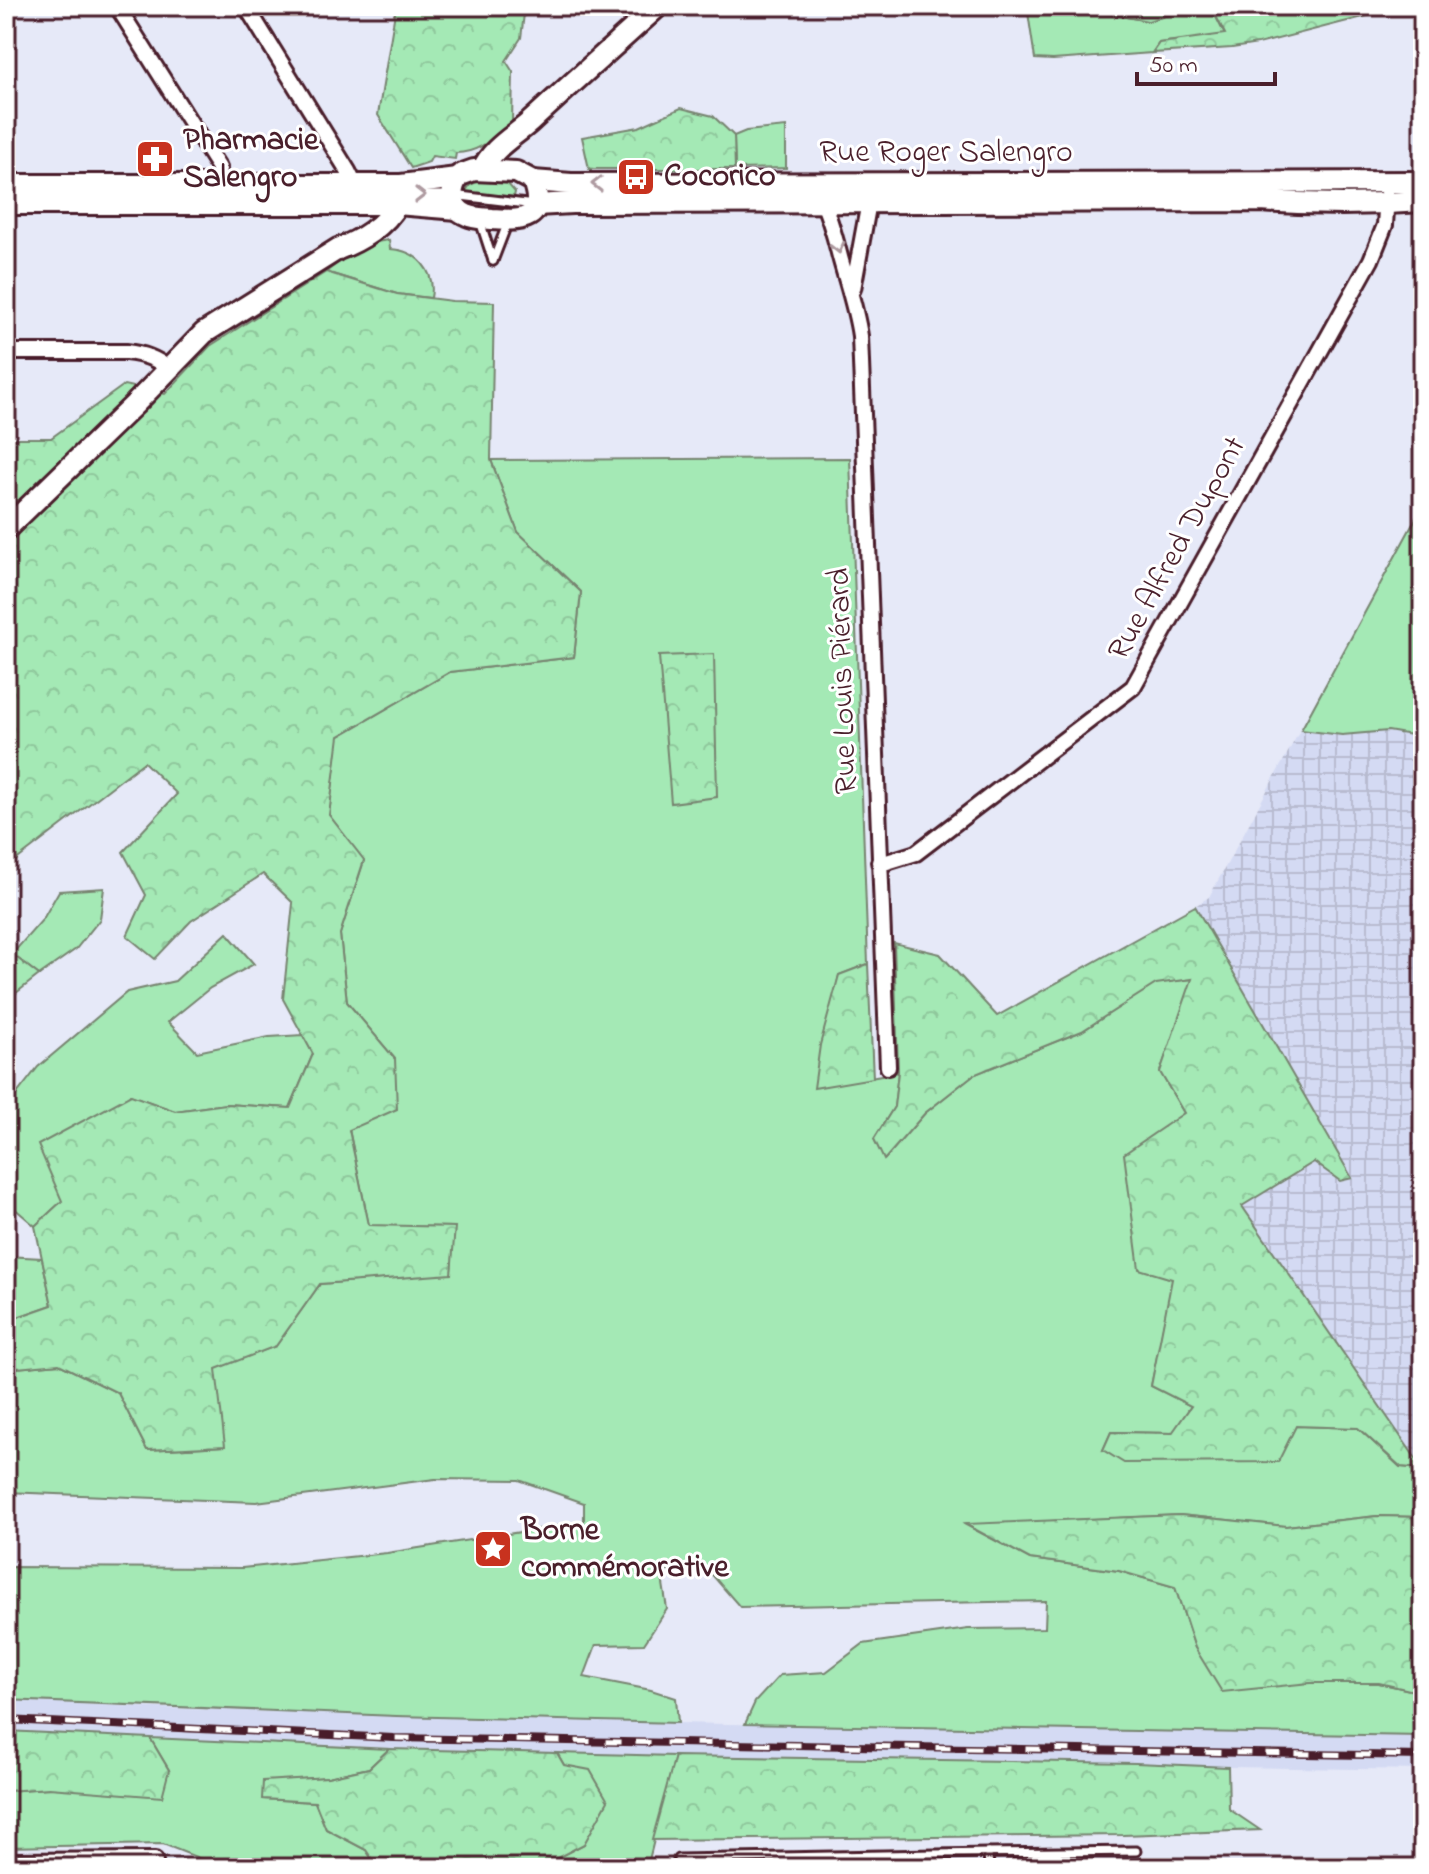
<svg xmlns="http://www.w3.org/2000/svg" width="1429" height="1874" font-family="'Indie Flower',sans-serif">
<defs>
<pattern id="industrial-grid" width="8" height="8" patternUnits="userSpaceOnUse" patternTransform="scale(2)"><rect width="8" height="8" fill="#d4daf3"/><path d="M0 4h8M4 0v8" fill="none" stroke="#b8bbd0"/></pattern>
<pattern id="forest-crowns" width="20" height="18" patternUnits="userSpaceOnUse" patternTransform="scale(2)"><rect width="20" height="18" fill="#a4e9b5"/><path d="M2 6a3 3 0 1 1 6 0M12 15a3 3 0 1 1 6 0" fill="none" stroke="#8fc79c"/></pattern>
</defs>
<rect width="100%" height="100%" fill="#e6e9f8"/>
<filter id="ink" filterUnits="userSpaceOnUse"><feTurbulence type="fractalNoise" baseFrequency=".0125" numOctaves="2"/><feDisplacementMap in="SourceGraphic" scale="16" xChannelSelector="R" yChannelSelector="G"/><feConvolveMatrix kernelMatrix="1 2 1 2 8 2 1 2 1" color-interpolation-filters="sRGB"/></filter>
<g filter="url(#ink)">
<polygon fill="#d4daf3" points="6,1700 155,1708 557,1721 1423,1736 1423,1770 1228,1767 1136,1763 675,1756 389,1749 6,1731"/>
<polygon fill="url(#industrial-grid)" points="1423,505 1423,1469 1242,1206 1314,1161 1340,1181 1351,1177 1195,906 1209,897"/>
<g fill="#a4e9b5" stroke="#778470" stroke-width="2">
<polygon points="1027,6 1101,6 1104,13 1148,21 1189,9 1215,15 1225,35 1159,43 1152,53 1053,60 1035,59"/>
<polygon points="786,127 786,168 735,169 734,136 746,131"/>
<polygon points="479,181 507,183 515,192 514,197 465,192 470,185"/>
<path d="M389,240L390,249C417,250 436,271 431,298L397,294L326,272L363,244Z"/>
<polygon points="850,458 868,964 839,975 815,1087 898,1072 894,1107 874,1139 885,1159 925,1113 973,1075 1082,1031 1156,983 1193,979 1160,1072 1184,1113 1173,1278 1151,1386 1191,1406 1173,1433 1111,1432 1103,1450 1296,1426 1358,1428 1400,1467 1423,1469 1423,1517 1377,1516 1286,1526 1180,1515 966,1525 1030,1559 1119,1571 1175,1587 1195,1648 1310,1683 1379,1683 1423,1693 1423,1736 745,1724 755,1702 780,1675 826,1672 863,1644 968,1629 1045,1628 1046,1601 740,1607 708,1570 661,1571 667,1609 644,1644 596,1645 584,1677 651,1690 676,1698 678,1723 396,1716 6,1700 6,1567 242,1568 387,1553 584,1522 584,1503 519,1480 435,1479 256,1502 6,1492 6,1369 59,1364 118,1393 147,1450 224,1446 215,1368 276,1346 320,1284 451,1273 454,1227 369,1226 349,1129 395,1059 347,1002 340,934 364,861 329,815 338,737 450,672 574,657 581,592 518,532 491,460"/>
<polygon points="1422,507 1423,737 1388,731 1342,735 1301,730"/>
<polygon points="104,888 100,919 76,949 39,975 12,954 43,919 59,891"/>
<polygon points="227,933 254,964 210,988 168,1022 197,1052 269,1037 303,1035 313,1054 290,1108 226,1104 175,1111 130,1095 62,1201 35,1226 6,1201 6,1108 38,1067 127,992 175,981"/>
<polygon points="6,1256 42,1258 52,1305 6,1321"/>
<polygon points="150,1738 389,1749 369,1768 328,1777 263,1782 263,1799 315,1802 326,1829 366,1850 378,1868 236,1868 206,1861 163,1844 6,1847 6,1791 49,1788 169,1770"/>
<polygon points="557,1753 675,1756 647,1868 557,1868 555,1859 584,1844 564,1765"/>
</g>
<g fill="url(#forest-crowns)" stroke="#778470" stroke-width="2">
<path d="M396,6H525L521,38L506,61L513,72L512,123C494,137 480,153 456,153L455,159L432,156L429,162L411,168L378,115Z"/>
<polygon points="1101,6 1406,6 1258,44 1232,48 1152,53 1159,43 1225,34 1215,14 1189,9 1148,21 1104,13"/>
<polygon points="681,108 713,116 734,136 735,169 589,169 582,137 639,127"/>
<polygon points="326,272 397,294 452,301 494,302 491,460 518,532 581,592 574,657 450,672 339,736 329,815 364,860 340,934 347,1002 395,1059 397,1109 349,1130 369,1225 455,1227 451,1274 320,1284 276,1346 216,1369 225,1446 147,1450 118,1393 59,1364 6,1369 6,1321 52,1305 35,1226 62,1201 38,1145 131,1095 175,1111 226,1104 290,1108 313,1054 283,999 293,903 263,874 191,921 155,959 127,936 146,895 123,852 177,794 144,762 6,868 6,441 16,438 51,438 124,385 165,394 210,346"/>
<polygon points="714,654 717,797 671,803 659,656"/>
<polygon points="1195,906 1352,1178 1340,1181 1314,1162 1242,1206 1423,1469 1401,1467 1358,1428 1296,1426 1278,1462 1124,1463 1103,1450 1111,1432 1172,1433 1191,1406 1151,1386 1172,1279 1139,1269 1124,1154 1184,1113 1160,1072 1192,979 1156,984 1082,1031 973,1075 925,1113 884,1160 874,1139 894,1107 898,1072 894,943 940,954 997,1016"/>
<polygon points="12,954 39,975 6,1001 6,958"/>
<polygon points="868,964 873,1078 814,1088 820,1045 839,975"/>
<polygon points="1180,1515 1286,1526 1377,1516 1423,1517 1423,1693 1379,1683 1310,1683 1222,1692 1195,1648 1175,1587 1119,1571 1030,1559 965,1524"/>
<polygon points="6,1731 150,1738 169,1770 162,1797 49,1788 6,1791"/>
<polygon points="389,1749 557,1753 564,1765 590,1770 608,1801 584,1844 555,1859 557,1868 378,1868 366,1850 326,1829 315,1802 262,1799 263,1781 328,1777 369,1768"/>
<polygon points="675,1756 1136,1763 1228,1767 1229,1809 1260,1830 1123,1835 652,1840"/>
</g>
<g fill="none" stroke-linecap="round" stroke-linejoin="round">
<g stroke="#4a1f2b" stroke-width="13">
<g id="lane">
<polyline points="396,195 452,195 535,205"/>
<polyline points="480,221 493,261"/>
<polyline points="493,261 508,222"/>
<polyline points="678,1859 988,1853"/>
<polyline points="989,1868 988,1853 1136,1851"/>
</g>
</g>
<g stroke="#4a1f2b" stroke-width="20">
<g id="street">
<polyline points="117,6 219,168 218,185"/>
<polyline points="246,6 348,171 355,185"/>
<path d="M823,203C831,221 835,238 840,257C847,283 856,308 860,336L888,1067"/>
<polyline points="853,289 869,202"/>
<path d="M6,352H126C143,354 156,358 169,369"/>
<polyline points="879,862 887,862 916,853 1133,687 1371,260 1385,225 1387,196"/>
<polyline points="6,1861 155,1860"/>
</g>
</g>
<g stroke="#4a1f2b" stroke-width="26">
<g id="secondary">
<path d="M474,170L516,172L533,181C547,219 522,222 492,219C484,218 475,219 467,215C449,208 449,188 460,175Z"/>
<path d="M482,170C493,147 512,138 530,122C572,83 615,45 658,6"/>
<polyline points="533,181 571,184 1423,182"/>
<polyline points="6,185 401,185 457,178"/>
<polyline points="6,204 397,204 458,209"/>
<path d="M536,205L572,203L1261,201C1315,205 1369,205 1423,201"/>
<path d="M6,529L135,404L204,333L338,249C360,241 385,226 397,204"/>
</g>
</g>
<use href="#lane" stroke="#fff" stroke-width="7"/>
<use href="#street" stroke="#fff" stroke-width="14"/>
<use href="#secondary" stroke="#fff" stroke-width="20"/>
<g stroke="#4a1f2b" stroke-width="8">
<polyline id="rail" points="6,1720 394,1738 1423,1756"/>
</g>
<use href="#rail" stroke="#fff" stroke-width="5" stroke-dasharray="15" stroke-linecap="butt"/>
</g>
<defs><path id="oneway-chevron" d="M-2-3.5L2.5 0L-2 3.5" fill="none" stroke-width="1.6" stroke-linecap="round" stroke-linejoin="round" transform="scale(2)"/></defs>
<g stroke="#ae9aa0">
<use href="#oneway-chevron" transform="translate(597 184) rotate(180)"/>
<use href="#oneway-chevron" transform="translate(420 195)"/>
<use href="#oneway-chevron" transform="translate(838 248) rotate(76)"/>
</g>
</g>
<defs>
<g id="pharmacy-square" transform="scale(2)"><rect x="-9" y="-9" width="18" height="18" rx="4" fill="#c8321e" stroke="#fff"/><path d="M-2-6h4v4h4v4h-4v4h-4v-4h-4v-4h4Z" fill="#fff"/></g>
<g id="bus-square" transform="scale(2)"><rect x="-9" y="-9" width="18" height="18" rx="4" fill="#c8321e" stroke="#fff"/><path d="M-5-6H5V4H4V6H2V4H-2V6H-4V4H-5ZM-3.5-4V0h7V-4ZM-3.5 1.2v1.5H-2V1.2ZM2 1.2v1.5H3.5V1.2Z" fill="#fff"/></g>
<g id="sight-square" transform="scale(2)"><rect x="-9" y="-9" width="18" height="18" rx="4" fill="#c8321e" stroke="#fff"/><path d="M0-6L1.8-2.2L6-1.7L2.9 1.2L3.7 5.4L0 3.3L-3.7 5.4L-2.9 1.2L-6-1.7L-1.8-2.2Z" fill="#fff"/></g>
</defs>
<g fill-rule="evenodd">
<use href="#pharmacy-square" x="155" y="159"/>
<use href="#bus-square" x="636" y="177"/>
<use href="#sight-square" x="493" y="1549"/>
</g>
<g text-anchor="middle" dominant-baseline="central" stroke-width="6" stroke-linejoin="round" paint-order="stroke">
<g font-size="32" font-weight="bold" fill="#4a1f2b" stroke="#fff" text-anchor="start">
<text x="183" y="141">Pharmacie<tspan x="183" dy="37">Salengro</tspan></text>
<text x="664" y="177">Cocorico</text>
<text x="521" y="1531">Borne<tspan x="521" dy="37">commémorative</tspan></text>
</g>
<g font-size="32" fill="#4a1f2b" stroke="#fff">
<text x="946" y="153">Rue Roger Salengro</text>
<text transform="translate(1178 549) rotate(-61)">Rue Alfred Dupont</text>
<text transform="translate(844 681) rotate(-92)">Rue Louis Piérard</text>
</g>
</g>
<rect width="1429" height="1874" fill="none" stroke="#fff" stroke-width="32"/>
<rect x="16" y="16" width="1397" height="1842" fill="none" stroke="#4a1f2b" stroke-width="3" filter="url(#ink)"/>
<path d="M1137 72v12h138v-12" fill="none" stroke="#4a1f2b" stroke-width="4"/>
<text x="1149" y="72" font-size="24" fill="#4a1f2b" stroke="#ffffff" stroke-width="6" paint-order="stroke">50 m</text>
</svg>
